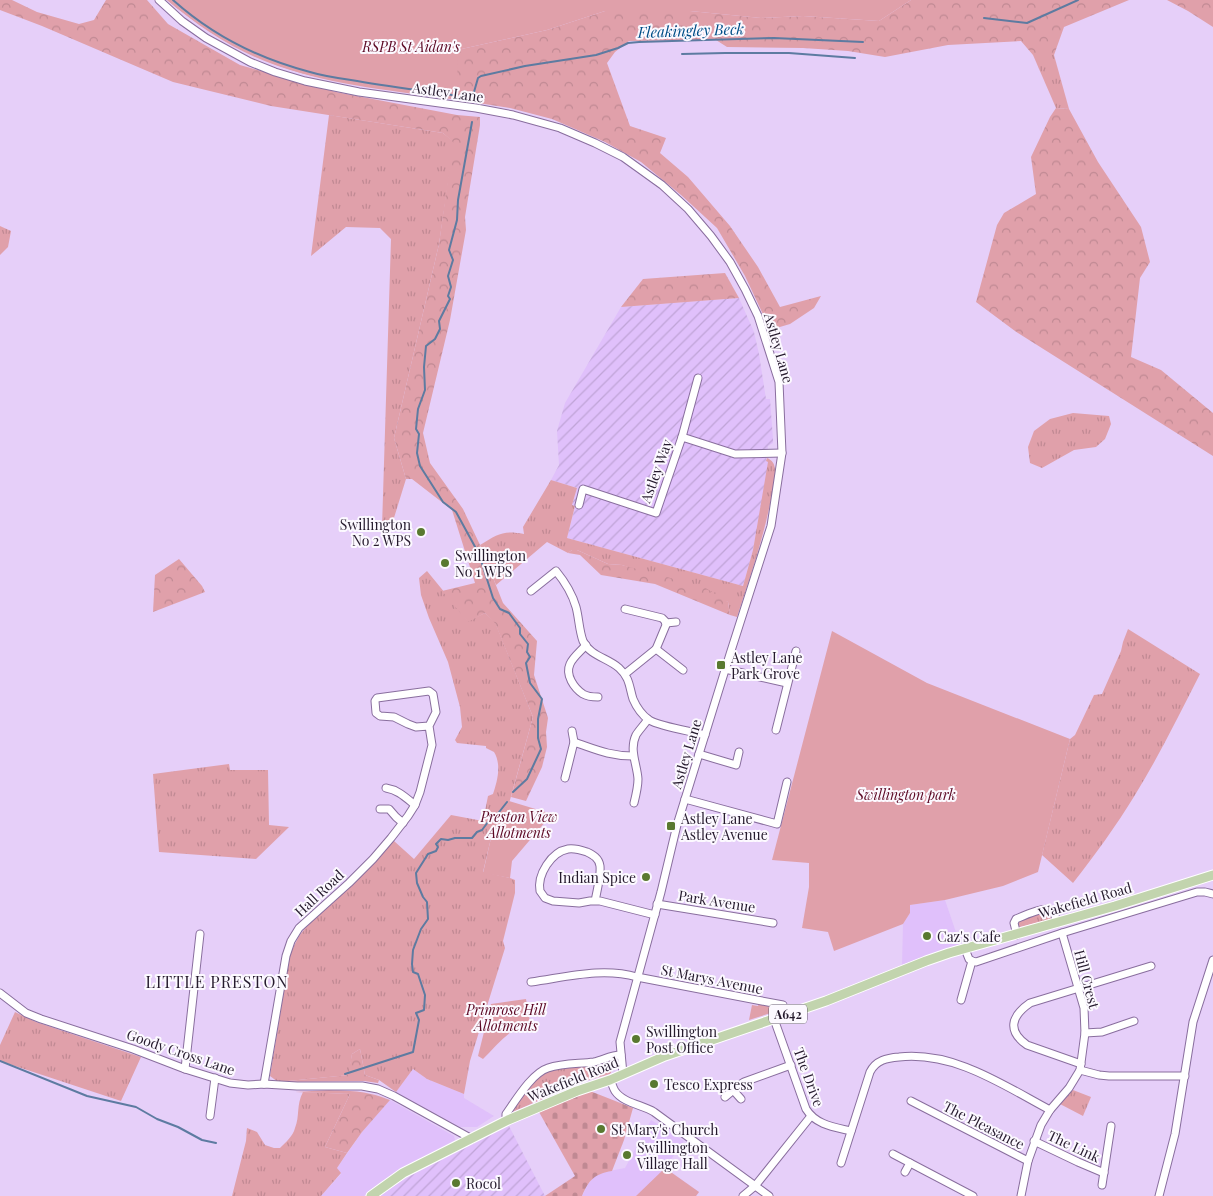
<svg xmlns="http://www.w3.org/2000/svg" width="1213" height="1196" font-family="'Playfair Display',serif">
<defs>
<pattern id="industrial-furrows" width="10" height="10" patternUnits="userSpaceOnUse" patternTransform="scale(1.25)"><rect width="10" height="10" fill="#e0c0fb"/><path d="M-1 1l2-2M0 10L10 0M9 11l2-2" fill="none" stroke="#c0a4d7"/></pattern>
<pattern id="grass-tufts" width="24" height="20" patternUnits="userSpaceOnUse" patternTransform="scale(1.25)"><rect width="24" height="20" fill="#e0a0aa"/><path d="M3 7l-1-3M5 7V3M7 7l1-3M15 17l-1-3M17 17v-4M19 17l1-3" fill="none" stroke="#c08993"/></pattern>
<pattern id="forest-crowns" width="20" height="18" patternUnits="userSpaceOnUse" patternTransform="scale(1.25)"><rect width="20" height="18" fill="#e0a0aa"/><path d="M2 6a3 3 0 1 1 6 0M12 15a3 3 0 1 1 6 0" fill="none" stroke="#c08993"/></pattern>
<pattern id="cemetery-stones" width="16" height="16" patternUnits="userSpaceOnUse" patternTransform="scale(1.25)"><rect width="16" height="16" fill="#e0a0aa"/><path d="M2 7V4a2 2 0 0 1 4 0v3zM10 15v-3a2 2 0 0 1 4 0v3z" fill="#c08993"/></pattern>
</defs>
<rect width="100%" height="100%" fill="#e6cff9"/>
<g fill="#e0c0fb">
<polygon points="945,900 960,944 902,965 903,924 910,913 910,905"/>
<polygon points="413,1069 427,1079 464,1094 464,1098 494,1116 477,1127 460,1127 396,1092"/>
<polygon points="390,1100 454,1136 455,1140 391,1175 379,1183 364,1196 321,1196 341,1174 337,1168 362,1132"/>
<polygon points="651,1120 684,1141 665,1168 699,1192 696,1196 582,1196 588,1184 594,1177 604,1172 625,1168"/>
</g>
<g fill="url(#industrial-furrows)">
<polygon points="739,298 754,332 759,354 766,399 770,399 773,439 773,443 768,446 766,461 769,462 753,550 743,586 567,538 575,507 572,505 577,488 551,480 559,465 557,431 565,403 621,307"/>
<polygon points="509,1126 545,1196 380,1196 387,1190 412,1175"/>
</g>
<g fill="url(#grass-tufts)">
<polygon points="1033,55 1054,55 1069,109 1056,108"/>
<polygon points="329,115 443,133 454,142 439,244 394,438 406,479 393,521 382,527 391,239 380,228 346,227 311,256"/>
<polygon points="0,226 11,231 8,247 0,255"/>
<polygon points="1073,413 1109,416 1111,424 1105,439 1096,447 1074,450 1042,468 1030,463 1028,447 1034,431 1050,419"/>
<path d="M767,458C772,460 775,464 775,470C776,481 772,494 770,504C762,543 749,580 737,617L730,615L728,602L622,565L608,564L577,550H572L568,553L547,542L496,585L480,545C498,534 503,530 524,534L523,527L551,480L577,488L572,505L575,506L567,538L743,586L753,550L768,462L766,461Z"/>
<path d="M427,571L468,621L485,613L495,622L533,717L510,800L491,838L483,872L510,878L515,880V893L503,941L505,948L470,1061L464,1094L427,1079L413,1069L396,1092L379,1080L365,1075L360,1049L352,1054L349,1075L278,1082L270,1076L290,954L299,936L307,926L353,884L394,841L414,859L451,815L483,821L488,796L493,794C497,782 502,765 494,752L486,748V746L457,743L455,740L462,727L460,707L448,662L429,618L421,595L419,578Z"/>
<path d="M1128,629L1200,674C1179,715 1159,756 1135,795C1116,826 1095,855 1073,883L1042,855L1070,739L1075,735L1094,695L1102,694L1121,651L1123,642Z"/>
<polygon points="229,764 230,770 268,770 269,825 289,827 256,859 159,852 153,774"/>
<polygon points="1046,911 1052,916 1052,919 1020,927 1018,926 1017,922 1018,921"/>
<polygon points="15,1012 36,1022 141,1057 121,1101 0,1061 0,1045"/>
<path d="M610,1061C614,1064 613,1070 610,1074L582,1082L510,1113C518,1102 526,1088 536,1079C553,1063 588,1067 610,1061Z"/>
<polygon points="1073,1090 1091,1097 1083,1116 1060,1104"/>
<path d="M303,1092L350,1094L325,1147L347,1153L337,1168L341,1173L321,1196H232L246,1141L247,1128L257,1132L265,1145L274,1148H280C286,1142 293,1136 295,1128C300,1116 296,1105 303,1092Z"/>
</g>
<g fill="url(#forest-crowns)">
<polygon points="0,0 12,0 37,12 79,24 94,20 106,0 147,0 168,24 240,65 336,92 457,115 480,117 480,125 465,217 466,230 450,320 423,433 430,463 463,509 480,545 503,603 537,641 534,675 548,718 546,732 547,747 542,767 526,801 511,797 533,717 495,623 485,613 468,622 442,591 475,583 452,510 412,479 406,479 394,438 439,244 453,142 443,133 271,106 173,82 42,26 0,10"/>
<path d="M167,0L457,85V50L547,30L605,11H690L761,18L803,16L879,21L911,0H1129L1064,27L1054,55H1033L1021,41L948,45L885,57L848,51L803,48L727,47L716,40L629,41L615,52L607,63L630,126L666,138L660,153L688,177L730,226L758,267L780,307L821,296L814,308L790,324L773,329L767,323L745,276L717,228L681,195L641,162L605,142L552,119L510,108L331,80C266,67 218,42 167,0Z"/>
<polygon points="1167,0 1213,0 1213,27 1188,11"/>
<polygon points="1056,108 1069,109 1098,162 1141,227 1150,262 1140,278 1131,357 1161,370 1213,413 1213,456 1015,331 976,302 997,225 1004,213 1036,194 1031,157 1050,117"/>
<polygon points="725,273 739,298 621,307 643,279"/>
<polygon points="572,550 577,550 608,564 622,565 704,587 728,602 730,615 655,584 601,575 580,555 568,553"/>
<polygon points="179,559 202,586 205,592 153,612 155,575"/>
<polygon points="360,1049 365,1075 379,1080 378,1083 364,1081 278,1082 348,1075 352,1054"/>
<path d="M329,1090C355,1091 367,1091 390,1100L362,1132L347,1153L325,1147L350,1094L295,1092Z"/>
</g>
<path fill="url(#cemetery-stones)" d="M590,1091L633,1108L624,1140L612,1171C594,1174 589,1180 582,1196H545L575,1176L539,1112Z"/>
<g fill="#e0a0aa">
<path d="M167,0H911L879,21L803,16L761,18L690,11H605L547,30L457,50L458,100C398,91 335,86 278,66C237,52 200,28 167,0Z"/>
<polygon points="832,631 927,683 1070,739 1038,872 1003,886 945,900 910,905 910,913 903,924 834,951 828,932 802,928 809,887 809,863 772,860"/>
<polygon points="509,801 552,814 512,861 510,878 483,873 491,838"/>
<path d="M526,999L530,1022C511,1027 496,1046 483,1059L478,1056L491,1004Z"/>
<polygon points="759,1003 783,1008 783,1009 749,1020 752,1005 758,1006"/>
<polygon points="665,1168 699,1192 696,1196 636,1196"/>
</g>
<g fill="none" stroke-linecap="round" stroke-linejoin="round">
<g stroke="#5d7ba1" stroke-width="2">
<path d="M173,0C212,35 260,59 310,72C323,76 337,78 351,80C385,86 418,90 452,95"/>
<polyline points="984,18 1027,23 1078,0"/>
<polyline points="682,54 725,53 789,53 855,58"/>
<polyline points="474,92 478,78 481,76 525,66 596,55 618,48 628,43 639,42 774,38 863,42"/>
<polyline points="472,122 458,200 457,220 449,250 453,260 448,276 451,287 448,296 450,299 439,321 440,329 435,339 426,346 424,367 425,390 418,409 416,429 419,434 417,453 420,466 443,502 456,512 479,554 493,598 500,609 509,613 520,628 520,634 528,644 527,652 530,657 526,663 530,683 542,699 538,719 538,738 541,749 527,779 513,792"/>
<polyline points="0,1061 87,1096 136,1107 157,1119 178,1127 202,1140 216,1143"/>
<polyline points="345,1074 413,1052 419,1020 416,1013 424,1010 425,995 418,974 413,972 412,964 413,950 421,929 428,919 427,902 423,897 417,883 416,873 428,854 436,851 438,847 436,844 441,839 448,840 455,838 472,838 477,832 482,830 491,818 496,816 507,802"/>
</g>
<g stroke="#896e9e" stroke-width="9">
<g id="minor">
<polyline points="159,0 182,21 206,38 250,62 275,72 305,81 359,92 476,108 513,115 560,128 595,143 623,157 662,185 688,209 711,236 730,262 745,289 758,316 779,382 782,453 771,526 730,654 677,825 661,892 620,1042 623,1074"/>
<polyline points="682,437 698,378"/>
<polyline points="579,505 583,489 656,513 682,437 735,454 782,453"/>
<path d="M531,591L556,571C565,582 572,593 576,607C579,618 579,630 583,641C590,656 608,658 619,668C630,678 629,686 633,699C636,706 642,715 649,720C662,727 690,731 705,735"/>
<polyline points="625,609 662,618 665,621 666,625 656,649 625,674"/>
<polyline points="666,623 676,622"/>
<path d="M586,645C581,651 573,657 570,664C565,675 574,688 583,694C588,697 593,697 598,697"/>
<polyline points="656,649 683,670"/>
<polyline points="725,669 787,683"/>
<polyline points="776,730 796,651"/>
<polyline points="572,731 574,742"/>
<polyline points="699,754 736,765 739,752"/>
<path d="M565,778L574,742C595,749 609,756 633,756"/>
<path d="M386,788C398,790 405,797 415,805"/>
<polyline points="685,799 777,824 787,782"/>
<path d="M634,803C636,795 638,787 638,779C637,764 629,750 636,735C639,730 645,724 648,719"/>
<polyline points="380,809 389,809 396,817 403,823"/>
<path d="M595,901C597,891 601,875 600,866C599,858 593,855 587,852C581,850 574,848 568,849C551,852 537,875 540,891L545,898L553,901L579,903L590,901H600L655,915"/>
<polyline points="657,904 773,923"/>
<path d="M1017,935L1014,923L1016,919C1023,916 1046,905 1052,911C1055,914 1056,919 1057,923"/>
<polyline points="972,961 976,962 1062,933 1197,892 1205,892 1213,894"/>
<path d="M531,982C567,977 602,967 637,977L783,1005"/>
<polyline points="0,993 26,1013 41,1019 133,1049 185,1069 230,1083 248,1085 264,1084 297,1086 362,1086 378,1089 394,1096 472,1139"/>
<polyline points="961,1000 972,961 969,959 965,949"/>
<path d="M774,1019L806,1109C816,1125 834,1127 851,1131"/>
<polyline points="1085,1033 1102,1032 1134,1021"/>
<path d="M1081,1064L1027,1045C1007,1031 1011,1016 1030,1003L1151,966"/>
<polyline points="185,1069 200,934"/>
<polyline points="1080,1070 1099,1075 1109,1076 1185,1076"/>
<path d="M610,1080C612,1083 613,1088 615,1091C623,1103 643,1105 654,1112L769,1196"/>
<polyline points="264,1084 286,956 291,941 299,928 349,883 373,859 391,838 408,816 415,805 420,792 432,745 429,726 436,712 433,694 429,691 377,698 375,701 376,713 380,716 394,717 408,724 416,727 429,726"/>
<polyline points="733,1090 741,1099"/>
<polyline points="725,1097 738,1086 744,1082 791,1065"/>
<polyline points="911,1101 1028,1161"/>
<polyline points="210,1116 215,1078"/>
<path d="M508,1120L506,1116V1114C516,1100 532,1073 548,1068C563,1063 579,1064 594,1062C603,1060 611,1055 621,1055"/>
<polyline points="1034,1141 1078,1162 1104,1173"/>
<polyline points="893,1154 973,1196"/>
<path d="M841,1163L870,1072C876,1060 887,1058 899,1057C954,1051 1003,1085 1050,1110"/>
<polyline points="905,1172 910,1163"/>
<polyline points="1102,1185 1111,1126"/>
<polyline points="743,1196 755,1186 811,1116"/>
<polyline points="1021,1196 1028,1161 1041,1125 1050,1110 1069,1088 1080,1070 1085,1033 1084,1008 1062,933"/>
<polyline points="1159,1196 1175,1134 1193,1022 1213,960"/>
</g>
</g>
<g stroke="#fff" stroke-width="11">
<polyline id="major" points="371,1196 403,1173 508,1120 577,1091 610,1080 665,1056 826,1001 926,961 949,953 1115,906 1213,875"/>
</g>
<use href="#minor" stroke="#fff" stroke-width="7"/>
<use href="#major" stroke="#c2d4ae" stroke-width="9"/>
</g>
<g fill="#597930" stroke="#fcf9ff" stroke-width="2">
<circle cx="421" cy="532" r="5"/>
<circle cx="445" cy="563" r="5"/>
<rect x="716" y="660" width="10" height="10" rx="2.5"/>
<rect x="666" y="821" width="10" height="10" rx="2.5"/>
<circle cx="646" cy="877" r="5"/>
<circle cx="927" cy="936" r="5"/>
<circle cx="636" cy="1039" r="5"/>
<circle cx="654" cy="1084" r="5"/>
<circle cx="601" cy="1129" r="5"/>
<circle cx="627" cy="1155" r="5"/>
<circle cx="456" cy="1183" r="5"/>
</g>
<g text-anchor="middle" dominant-baseline="central" stroke-width="4" stroke-linejoin="round" paint-order="stroke">
<rect fill="#fcf9ff" stroke="#665d6c" stroke-width="1" x="769" y="1004.5" width="38" height="19" rx="4"/>
<g font-size="12" font-weight="bold" fill="#251a2d">
<text x="788" y="1014">A642</text>
</g>
<g font-size="14" font-style="italic" fill="#5c0824" stroke="#fcf9ff">
<text x="411" y="46">RSPB St Aidan's</text>
<text x="906" y="794">Swillington park</text>
<text x="519" y="816">Preston View<tspan x="519" dy="16">Allotments</tspan></text>
<text x="506" y="1009">Primrose Hill<tspan x="506" dy="16">Allotments</tspan></text>
</g>
<g font-size="14" fill="#251a2d" stroke="#fcf9ff">
<text transform="translate(448 92) rotate(8)">Astley Lane</text>
<text transform="translate(779 348) rotate(74)">Astley Lane</text>
<text transform="translate(656 471) rotate(-70)">Astley Way</text>
<text transform="translate(686 754) rotate(-73)">Astley Lane</text>
<text transform="translate(319 893) rotate(-43)">Hall Road</text>
<text transform="translate(1085 900) rotate(-16)">Wakefield Road</text>
<text transform="translate(717 901) rotate(9)">Park Avenue</text>
<text transform="translate(712 979) rotate(11)">St Marys Avenue</text>
<text transform="translate(1087 979) rotate(75)">Hill Crest</text>
<text transform="translate(181 1052) rotate(19)">Goody Cross Lane</text>
<text transform="translate(809 1077) rotate(70)">The Drive</text>
<text transform="translate(573 1079) rotate(-22)">Wakefield Road</text>
<text transform="translate(984 1125) rotate(27)">The Pleasance</text>
<text transform="translate(1074 1146) rotate(25)">The Link</text>
</g>
<g font-size="14" fill="#251a2d" stroke="#fcf9ff" text-anchor="start">
<text x="411" y="524" text-anchor="end">Swillington<tspan x="411" dy="16">No 2 WPS</tspan></text>
<text x="455" y="555">Swillington<tspan x="455" dy="16">No 1 WPS</tspan></text>
<text x="731" y="657">Astley Lane<tspan x="731" dy="16">Park Grove</tspan></text>
<text x="681" y="818">Astley Lane<tspan x="681" dy="16">Astley Avenue</tspan></text>
<text x="636" y="877" text-anchor="end">Indian Spice</text>
<text x="937" y="936">Caz's Cafe</text>
<text x="646" y="1031">Swillington<tspan x="646" dy="16">Post Office</tspan></text>
<text x="664" y="1084">Tesco Express</text>
<text x="611" y="1129">St Mary's Church</text>
<text x="637" y="1147">Swillington<tspan x="637" dy="16">Village Hall</tspan></text>
<text x="466" y="1183">Rocol</text>
</g>
<g font-size="15" font-style="italic" fill="#004e87" stroke="#fcf9ff">
<text transform="translate(691 30) rotate(-2)">Fleakingley Beck</text>
</g>
<g font-size="16" letter-spacing="1" fill="#251a2d" stroke="#fcf9ff">
<text x="217" y="981">LITTLE PRESTON</text>
</g>
</g>
</svg>
